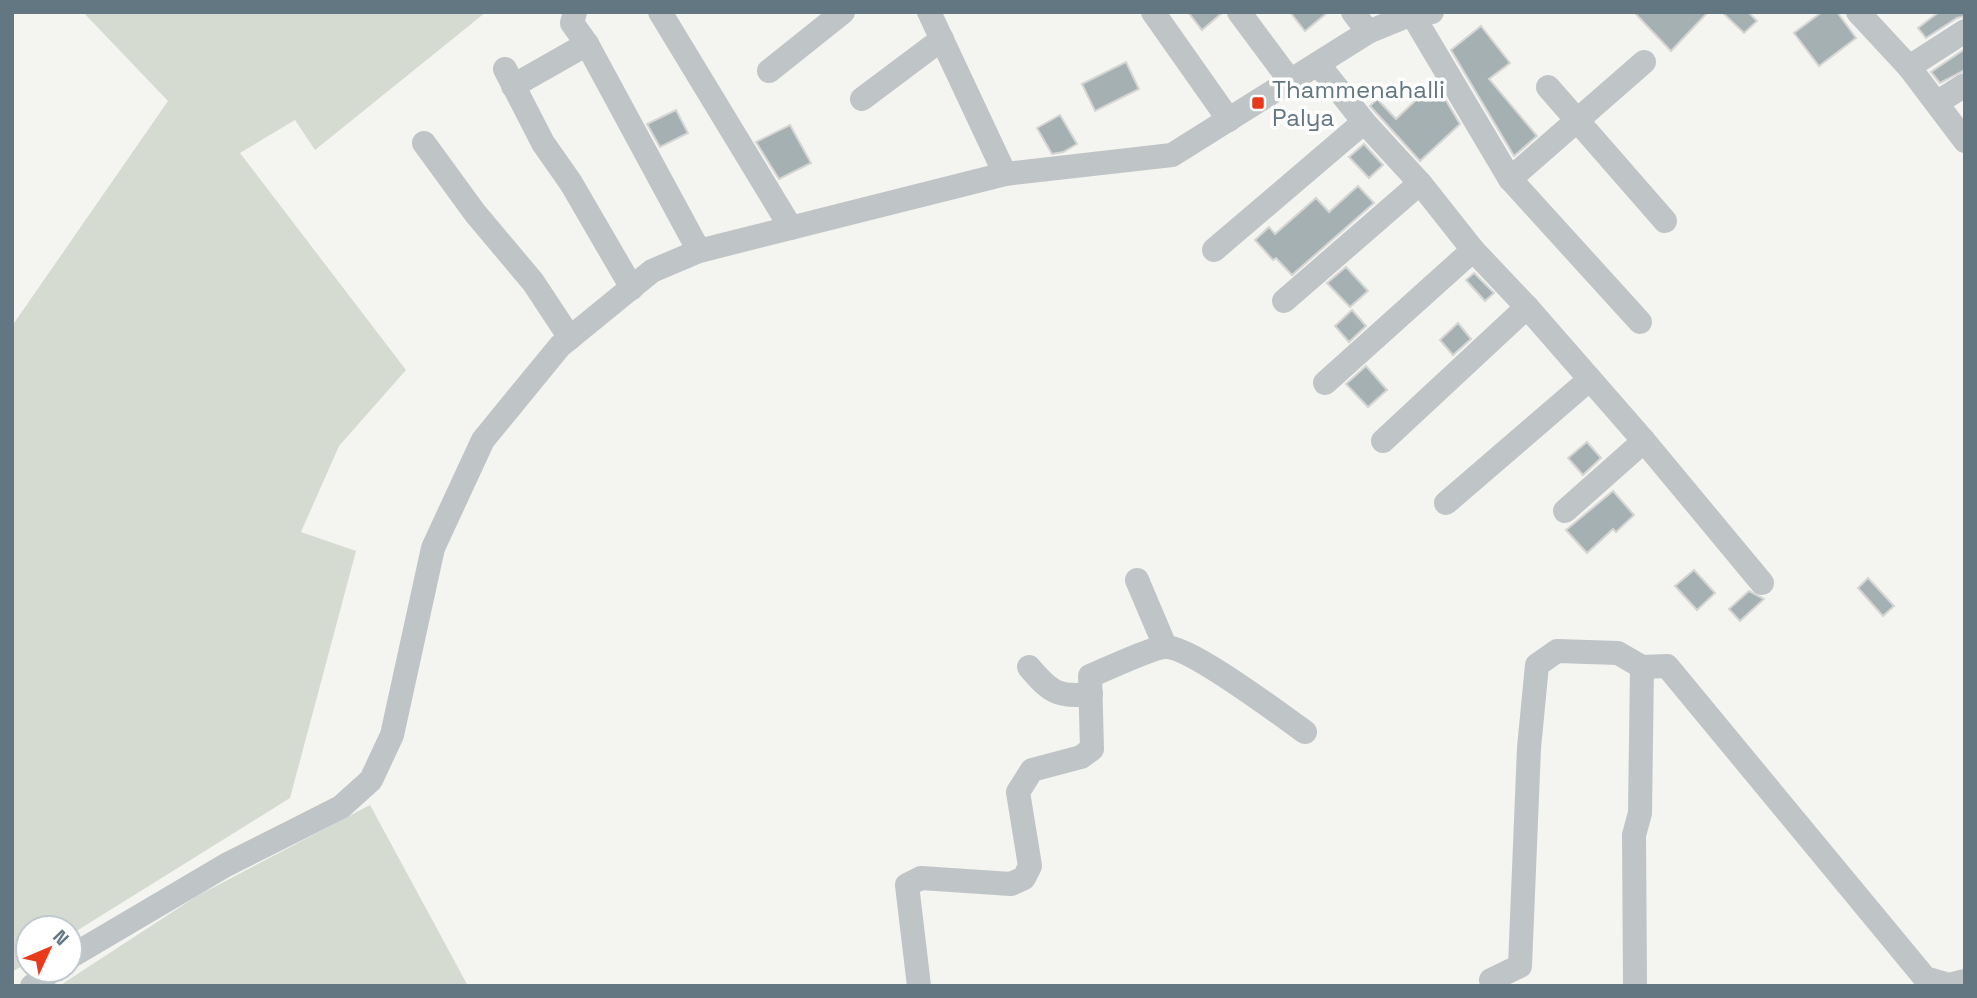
<svg xmlns="http://www.w3.org/2000/svg" width="1977" height="998" font-family="'Space Grotesk',sans-serif">
<rect width="100%" height="100%" fill="#f4f4f0"/>
<g fill="#d6dbd1">
<polygon points="83,12 486,12 315,150 295,120 240,153 406,370 339,446 301,532 356,551 290,798 70,935 70,928 28,928 28,962 12,972 12,326 168,101"/>
<polygon points="370,805 468,986 59,986 197,896"/>
</g>
<g fill="#a5b0b3" stroke="#d5d5d3" stroke-width="2">
<polygon points="1188,12 1223,12 1202,30"/>
<polygon points="1290,12 1328,12 1305,31"/>
<polygon points="1634,12 1708,12 1671,51"/>
<polygon points="1722,12 1748,12 1757,21 1744,33"/>
<polygon points="1822,12 1837,12 1856,38 1819,66 1794,33"/>
<polygon points="1939,12 1965,12 1965,16 1957,18 1926,38 1918,28"/>
<polygon points="1481,26 1510,63 1489,79 1537,136 1514,156 1451,50"/>
<polygon points="1965,49 1965,70 1940,83 1931,72"/>
<polygon points="1126,62 1139,89 1095,111 1082,84"/>
<polygon points="1435,82 1460,124 1420,161 1370,106 1377,99 1396,119"/>
<polygon points="676,110 688,133 660,147 647,124"/>
<polygon points="1060,115 1077,144 1063,152 1052,154 1037,128"/>
<polygon points="790,125 811,163 779,179 756,142"/>
<polygon points="1364,144 1383,165 1369,178 1349,157"/>
<polygon points="1358,186 1374,203 1292,275 1276,258 1273,260 1255,240 1269,227 1275,234 1316,198 1329,212"/>
<polygon points="1346,267 1368,291 1350,307 1327,283"/>
<polygon points="1474,273 1494,293 1485,301 1466,280"/>
<polygon points="1352,310 1366,326 1349,342 1335,326"/>
<polygon points="1458,323 1471,339 1453,355 1440,340"/>
<polygon points="1366,366 1387,390 1368,407 1346,384"/>
<polygon points="1587,442 1601,458 1583,475 1568,458"/>
<polygon points="1613,491 1634,515 1616,532 1613,529 1587,553 1566,530"/>
<polygon points="1694,570 1715,593 1697,610 1675,586"/>
<polygon points="1868,578 1894,606 1883,616 1858,588"/>
<polygon points="1749,591 1764,599 1740,621 1729,609"/>
</g>
<g fill="none" stroke-linecap="round" stroke-linejoin="round">
<g stroke="#bfc4c6" stroke-width="24">
<polyline points="575,12 572,23 587,44 699,251"/>
<polyline points="660,12 791,228"/>
<polyline points="929,12 1005,174"/>
<polyline points="1153,12 1229,120"/>
<polyline points="1239,12 1291,82"/>
<polyline points="1353,12 1368,32"/>
<polyline points="1858,12 1909,67 1965,141"/>
<polyline points="1412,14 1510,179 1640,322"/>
<polyline points="1318,64 1364,122 1420,183 1473,250 1527,307 1644,441 1762,583"/>
<polyline points="1909,67 1965,31"/>
<polyline points="505,69 543,143 571,183 632,288"/>
<polyline points="769,71 843,12"/>
<polyline points="513,86 587,44"/>
<polyline points="1548,87 1665,221"/>
<polyline points="862,99 942,39"/>
<polyline points="1938,102 1965,85"/>
<polyline points="424,143 475,213 533,282 570,338"/>
<polyline points="1510,179 1644,62"/>
<polyline points="1214,250 1364,122"/>
<polyline points="1284,301 1420,183"/>
<polyline points="1325,383 1473,250"/>
<polyline points="1383,441 1527,307"/>
<polyline points="1446,503 1590,379"/>
<polyline points="1565,511 1644,441"/>
<polyline points="1137,580 1165,646"/>
<path d="M1029,667C1050,692 1058,698 1091,694"/>
<polyline points="70,957 226,865 341,807 371,780 392,735 433,548 483,440 560,346 652,271 699,251 1005,174 1172,155 1368,32 1412,14 1432,12"/>
<polyline points="1491,980 1520,966 1529,748 1537,665 1557,651 1618,653 1642,667 1667,666 1925,978 1949,985 1965,981"/>
<polyline points="32,986 53,970"/>
<path d="M919,986L907,885L921,878L1011,884L1024,878L1030,866L1018,792L1032,770L1081,757L1092,749L1090,676C1104,670 1156,646 1166,647C1191,647 1281,715 1305,732"/>
<polyline points="1635,986 1634,835 1640,813 1642,667"/>
</g>
</g>
<rect fill="#e8391c" stroke="#fff" stroke-width="2.5" x="1251" y="96" width="14" height="14" rx="3.5"/>
<g text-anchor="middle" dominant-baseline="central" stroke-width="7" stroke-linejoin="round" paint-order="stroke">
<g font-size="24" fill="#627782" stroke="#fff" text-anchor="start">
<text x="1272" y="89">Thammenahalli<tspan x="1272" dy="28">Palya</tspan></text>
</g>
</g>
<rect width="1977" height="998" fill="none" stroke="#627782" stroke-width="28"/>
<g transform="translate(49 949) rotate(46)"><circle r="33" fill="#ffffff" stroke="#c0c9cd" stroke-width="2"/>
<path d="M0-5L12 26L0 18L-12 26Z" fill="#e8391c"/>
<text y="-10" font-size="19" font-weight="bold" text-anchor="middle" fill="#627782">N</text>
</g>
</svg>
